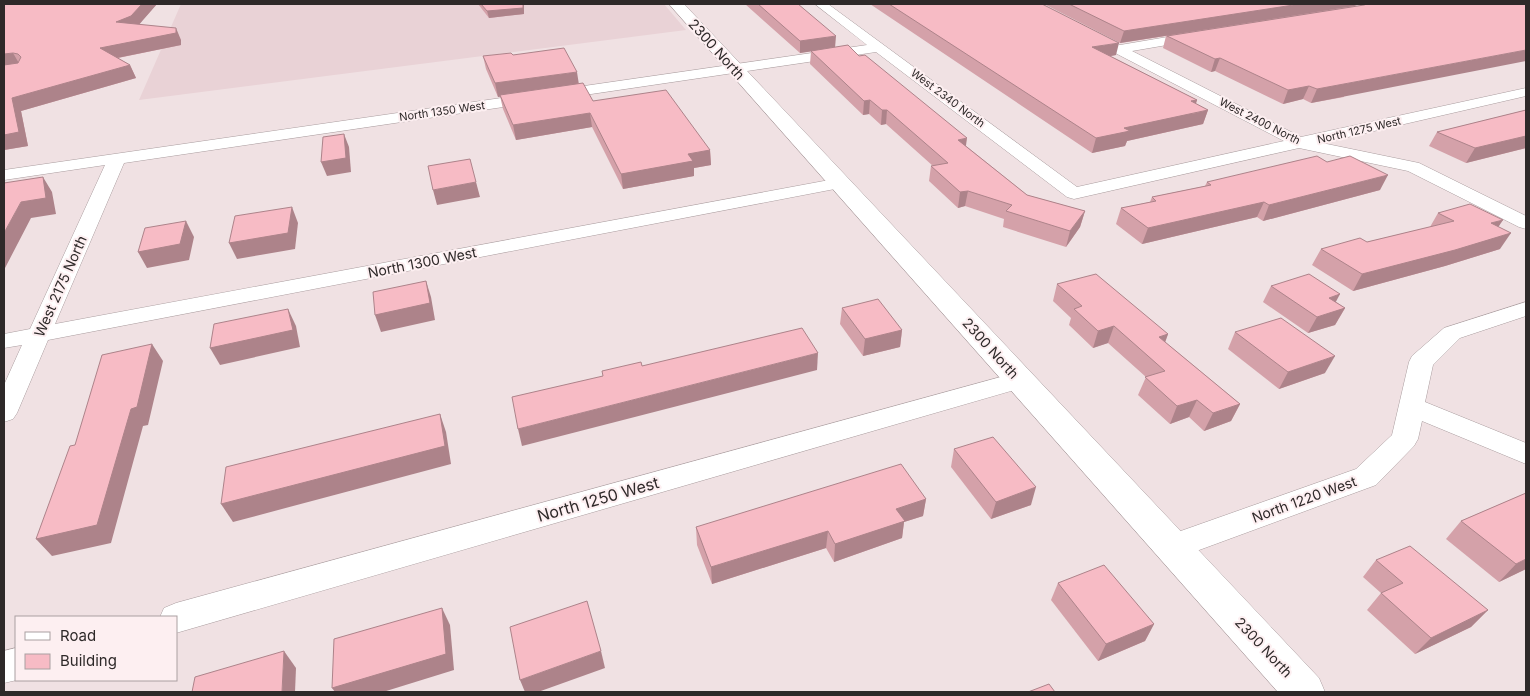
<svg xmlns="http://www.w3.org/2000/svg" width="1530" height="696" font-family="Inter,sans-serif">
<rect width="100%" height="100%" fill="#f0e1e3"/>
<polygon fill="#e9d2d6" points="181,4 664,4 686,30 139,100"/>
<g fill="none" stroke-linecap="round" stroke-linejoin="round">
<g stroke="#aa9d9f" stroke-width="1">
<g id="street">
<polygon points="815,4 828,4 1077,187 1284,141 1027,7 1025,4 1040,4 1120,45 1197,32 1202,33 1204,36 1202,39 1132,51 1301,137 1526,88 1526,96 1322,143 1419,163 1526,216 1526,229 1519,227 1408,171 1299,148 1074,199 1067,197 876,52 124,163 55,324 840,178 846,179 849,183 846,187 840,188 48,340 17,413 13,419 4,422 4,385 22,345 4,348 4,334 30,329 105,165 4,180 4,170 867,45"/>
<polygon points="1526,302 1526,316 1460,338 1433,365 1425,402 1526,443 1526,464 1422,421 1418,439 1414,446 1376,485 1172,560 1161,556 1157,547 1161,538 1356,469 1392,435 1409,362 1412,356 1444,328"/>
<polygon points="1019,372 1028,374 1031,380 1028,386 176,633 176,617 160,617 164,608 176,603"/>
<polygon points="16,648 17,680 4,683 4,651"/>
</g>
</g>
<g stroke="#aa9d9f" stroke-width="1">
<polygon id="secondary" points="669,4 684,4 1319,678 1325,692 1278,692"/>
</g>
<use href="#street" fill="#fff" fill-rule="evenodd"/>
<use href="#secondary" fill="#fff" fill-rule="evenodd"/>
</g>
<g fill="#d4a1a9">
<polygon points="4,4 157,4 139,24 181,40 181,45 118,58 130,65 136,78 21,111 28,146 4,150"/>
<polygon points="478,4 524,4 524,14 489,18"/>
<polygon points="745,4 798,4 835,47 966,146 1027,195 1085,211 1080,227 1066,247 1003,227 1004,219 965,206 958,208 929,181 931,166 933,166 886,124 881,125 869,114 863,115 810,64 811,51 800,53"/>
<polygon points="870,4 1042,4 1116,55 1110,56 1197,100 1196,104 1208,110 1203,124 1127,141 1125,146 1092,153"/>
<polygon points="1044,4 1360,4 1354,6 1344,97 1311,103 1303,99 1283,104 1215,71 1211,72 1163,48 1166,36 1120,43"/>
<polygon points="513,55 579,84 593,101 710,150 711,165 694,168 694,176 623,189 592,127 516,140 503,109 500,96 498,97 486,69 483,56"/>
<polygon points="1526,110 1526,148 1466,163 1429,146 1437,132"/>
<polygon points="1207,182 1380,190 1263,221 1257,217 1142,244 1116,224 1121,208 1150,202 1152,197 1205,186"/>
<polygon points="1438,213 1498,227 1500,249 1445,266 1353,291 1312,265 1321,249 1367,242 1430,227"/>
<polygon points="1057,284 1168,334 1165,342 1240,404 1231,421 1204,431 1189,417 1170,424 1138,395 1146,377 1108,343 1093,348 1069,325 1071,318 1053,301"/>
<polygon points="1271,286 1336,302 1345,308 1335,325 1308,333 1263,302"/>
<polygon points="842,308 902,330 900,347 863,356 840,324"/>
<polygon points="1235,332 1325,373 1279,389 1228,349"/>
<polygon points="954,449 1031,505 991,519 951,467"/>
<polygon points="1526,493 1526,569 1499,582 1446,539 1461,521"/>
<polygon points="926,499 923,516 904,522 902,538 834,562 826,548 712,584 697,545 696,527"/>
<polygon points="1376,560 1488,610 1471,627 1415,654 1367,610 1381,593 1363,577"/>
<polygon points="1058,583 1154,624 1145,641 1098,661 1051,600"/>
</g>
<g fill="#ad838a">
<polygon points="142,4 157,4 137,27 116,22"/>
<polygon points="524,4 524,14 489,18 487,11"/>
<polygon points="1300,4 1360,4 1354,6 1120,43 1124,31"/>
<polygon points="176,28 181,40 181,45 107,60 100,48"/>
<polygon points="836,36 835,48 800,53 800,41"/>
<polygon points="1119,43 1116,55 1089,60 1092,47"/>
<polygon points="1526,50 1526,61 1311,103 1317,89"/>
<polygon points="13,53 20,65 4,67 4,54"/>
<polygon points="1220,58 1215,71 1211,72 1215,59"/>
<polygon points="130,65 136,78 21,111 28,146 4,150 4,135 12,98"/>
<polygon points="577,72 579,85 498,97 495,83"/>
<polygon points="1309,86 1303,99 1283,104 1288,90"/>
<polygon points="870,100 869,114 863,115 864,101"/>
<polygon points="1197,100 1192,114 1208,110 1203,124 1127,141 1125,146 1092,153 1096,138 1124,128 1191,101"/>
<polygon points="882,110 887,110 886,124 881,125"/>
<polygon points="590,113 592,127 516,140 513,125"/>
<polygon points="344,134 349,147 351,172 327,176 321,162"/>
<polygon points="1526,136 1526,148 1466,163 1475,148"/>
<polygon points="967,138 965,153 958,140"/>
<polygon points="710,150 711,165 694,168 694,176 623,189 621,174 688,154"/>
<polygon points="1388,175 1380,190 1263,221 1269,205"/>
<polygon points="43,177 52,192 56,214 31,218 4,270 4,233 21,202"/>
<polygon points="476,182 480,197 437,205 433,190"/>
<polygon points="968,191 965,206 958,208 960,192"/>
<polygon points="1264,202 1257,217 1142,244 1148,228"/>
<polygon points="292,207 298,223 295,249 237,259 229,243"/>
<polygon points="1085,211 1080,227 1066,247 1070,231"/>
<polygon points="1503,220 1493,235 1491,223"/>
<polygon points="186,221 194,237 189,260 147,268 138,252"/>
<polygon points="1511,233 1500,249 1445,266 1353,291 1362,274"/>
<polygon points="426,281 431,297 435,320 381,332 375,315"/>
<polygon points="1340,294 1331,311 1329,298"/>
<polygon points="1345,308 1335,325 1308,333 1317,317"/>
<polygon points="288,309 296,326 300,347 220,365 210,348"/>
<polygon points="1114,326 1108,343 1093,348 1098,331"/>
<polygon points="902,330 900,347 863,356 865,339"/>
<polygon points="1168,334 1162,351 1159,337"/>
<polygon points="152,344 163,361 148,425 143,426 111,543 52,556 36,539 131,409"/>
<polygon points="818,353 817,370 522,446 518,429"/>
<polygon points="1335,356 1325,373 1279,389 1288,372"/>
<polygon points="1197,400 1189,417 1170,424 1177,406"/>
<polygon points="1240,404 1231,421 1204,431 1213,413"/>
<polygon points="440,414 446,432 451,464 233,522 221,504"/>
<polygon points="1036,487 1031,505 991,519 996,502"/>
<polygon points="926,499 923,516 904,522 902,538 834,562 835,544 896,509"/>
<polygon points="828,531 826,548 712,584 711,567"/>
<polygon points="1526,559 1526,569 1499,582 1516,564"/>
<polygon points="442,608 450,625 454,670 383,692 335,692 332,688"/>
<polygon points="1488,610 1471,627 1415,654 1431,638"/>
<polygon points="1154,624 1145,641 1098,661 1106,644"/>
<polygon points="284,651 296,668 295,692 282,692"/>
<polygon points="601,651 605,668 538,692 525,692 520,680"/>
</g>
<g fill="#f7bbc5" stroke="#ad838a">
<polygon points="4,4 142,4 131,16 116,22 176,28 176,33 100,48 130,65 12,98 19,132 4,135 4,65 18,63 21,57 18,54 13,53 4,54"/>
<polygon points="481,4 523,4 523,8 487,11"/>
<polygon points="758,4 798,4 836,36 800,41"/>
<polygon points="889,4 1042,4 1119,43 1092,47 1197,100 1191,101 1208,110 1124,128 1130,131 1096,138"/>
<polygon points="1069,4 1300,4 1124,31"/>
<polygon points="1367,4 1526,4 1526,50 1317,89 1309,86 1288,90 1220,58 1215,59 1167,36 1364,5"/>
<polygon points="848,45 859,56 865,55 967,138 958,140 1027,195 1085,211 1070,231 1006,211 1012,205 968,191 960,192 931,166 948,163 887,110 882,110 870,100 864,101 811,51"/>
<polygon points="564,48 577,72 495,83 483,56 511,53 513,55"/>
<polygon points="583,83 593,101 666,90 710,150 688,154 693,161 621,174 590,113 513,125 500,95"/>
<polygon points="1526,110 1526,136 1475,148 1437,132"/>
<polygon points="344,134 346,158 321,162 323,137"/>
<polygon points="1317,156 1327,162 1350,156 1388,175 1269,205 1264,202 1148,228 1121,208 1156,201 1152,197 1211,185 1207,182"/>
<polygon points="470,159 476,182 433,190 428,166"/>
<polygon points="43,177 46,198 21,202 4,233 4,183"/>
<polygon points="1470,204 1503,220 1491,223 1511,233 1455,250 1362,274 1321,249 1360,238 1367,242 1454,221 1438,213"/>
<polygon points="292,207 288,233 229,243 235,216"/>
<polygon points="186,221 180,244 138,252 145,228"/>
<polygon points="1096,274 1168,334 1159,337 1240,404 1213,413 1197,400 1177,406 1145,377 1165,371 1114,326 1098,331 1074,309 1082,306 1057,284"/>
<polygon points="1309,274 1340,294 1329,298 1345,308 1317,317 1271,286"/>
<polygon points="426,281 430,303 375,315 373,292"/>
<polygon points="878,299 902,330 865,339 842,308"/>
<polygon points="288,309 293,330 210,348 214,324"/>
<polygon points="1281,318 1335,356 1288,372 1235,332"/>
<polygon points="802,328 818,353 518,429 512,397 603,376 602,371 641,362 642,366"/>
<polygon points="152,344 137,407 131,409 97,525 36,539 70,446 75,445 102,355"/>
<polygon points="440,414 445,446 221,504 226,467"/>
<polygon points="993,437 1036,487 996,502 954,449"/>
<polygon points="901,464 926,499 896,509 905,521 835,544 828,531 711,567 696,527"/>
<polygon points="1526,493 1526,559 1516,564 1461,521"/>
<polygon points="1410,546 1488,610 1431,638 1381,593 1403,583 1376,560"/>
<polygon points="1104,565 1154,624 1106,644 1058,583"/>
<polygon points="587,601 601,651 520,680 510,627"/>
<polygon points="442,608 446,654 332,688 334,639"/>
<polygon points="284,651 282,692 192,692 195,677"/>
<polygon points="1049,684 1055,692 1028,692"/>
</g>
<g text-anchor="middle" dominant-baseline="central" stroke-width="4" stroke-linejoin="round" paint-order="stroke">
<g font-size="11" fill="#2e2929" stroke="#fdeff1">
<text transform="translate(948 98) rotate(37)">West 2340 North</text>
<text transform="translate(442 111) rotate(-8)">North 1350 West</text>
<text transform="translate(1260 121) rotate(27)">West 2400 North</text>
<text transform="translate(1359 130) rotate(-13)">North 1275 West</text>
</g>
<g font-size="14" fill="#2e2929" stroke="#fdeff1">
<text transform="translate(717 49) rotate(48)">2300 North</text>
<text transform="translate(422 262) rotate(-11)">North 1300 West</text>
<text transform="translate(60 286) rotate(-66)">West 2175 North</text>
<text transform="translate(991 348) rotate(48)">2300 North</text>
<text transform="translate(1304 499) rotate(-20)">North 1220 West</text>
<text transform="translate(1264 647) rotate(47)">2300 North</text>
</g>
<g font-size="16" fill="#2e2929" stroke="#fdeff1">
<text transform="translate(598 499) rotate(-16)">North 1250 West</text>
</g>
</g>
<rect width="1530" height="696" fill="none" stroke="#2e2929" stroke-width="10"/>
<rect x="15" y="616" width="162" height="65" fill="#fdeff1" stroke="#aaa0a1"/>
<rect x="25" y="632" width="25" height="8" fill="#ffffff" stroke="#aaa0a1"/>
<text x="60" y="641" font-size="15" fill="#2e2929">Road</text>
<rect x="25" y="654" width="25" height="15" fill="#f7bbc5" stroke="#aaa0a1"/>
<text x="60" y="666" font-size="15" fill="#2e2929">Building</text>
</svg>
